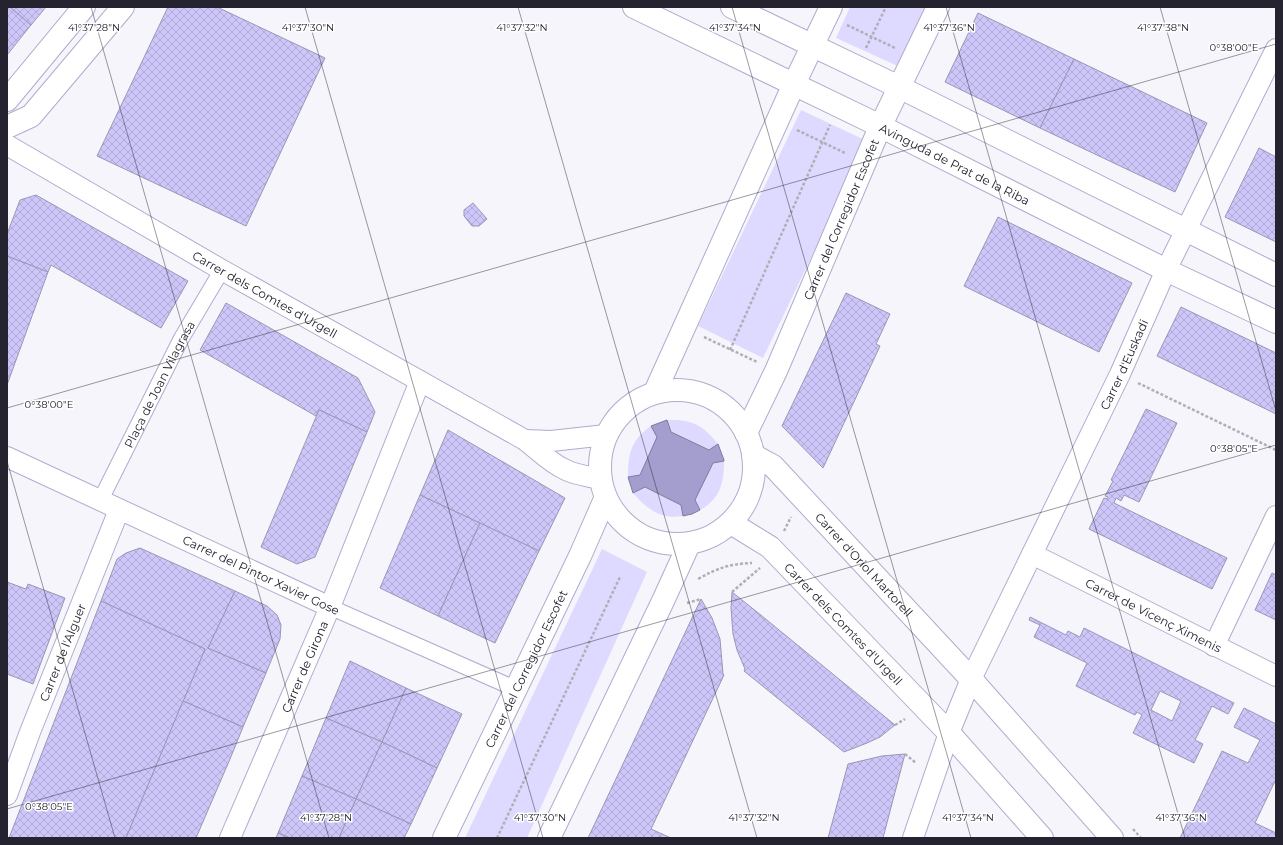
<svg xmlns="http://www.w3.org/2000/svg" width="1283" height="845" font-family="Montserrat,sans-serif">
<defs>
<pattern id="building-cross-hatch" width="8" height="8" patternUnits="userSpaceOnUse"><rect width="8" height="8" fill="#cdc7f9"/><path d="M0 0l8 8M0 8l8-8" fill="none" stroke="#b0abd6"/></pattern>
</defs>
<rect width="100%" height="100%" fill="#f6f5fc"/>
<g fill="#dedaff">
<polygon points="850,7 931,7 902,68 836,38"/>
<polygon points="801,110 867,141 763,358 698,326"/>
<path d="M667,420C692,419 703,425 718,444L709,450L671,432Z"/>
<path d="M651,426L657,437L640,475L628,477C628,453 631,440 651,426Z"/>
<path d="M724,461C724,483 720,499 700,510L695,500L713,463Z"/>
<path d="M644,487L681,505L683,516C661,520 647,509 633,493Z"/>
<polygon points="602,549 647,572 527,838 465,838"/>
</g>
<polygon fill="#a49ece" stroke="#7e799e" points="667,420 671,432 709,450 718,444 724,460 724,461 713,463 695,500 700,510 692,514 683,516 681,505 645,487 633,493 628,477 640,475 657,437 651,426"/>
<g fill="url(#building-cross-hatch)" stroke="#9996b6" fill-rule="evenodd">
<polygon points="7,7 10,7 31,25 7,55"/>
<polygon points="10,7 46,7 31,25"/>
<polygon points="168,7 217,7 325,58 246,226 97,156"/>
<polygon points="978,13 1074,59 1040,128 945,82"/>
<polygon points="1074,59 1207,123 1175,192 1040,128"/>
<polygon points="1259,148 1276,157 1276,242 1225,217"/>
<polygon points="36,195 188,281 161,328 51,265 48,272 7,256 7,234 20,200"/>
<polygon points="473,203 487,219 479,226 472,226 464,216 464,210"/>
<polygon points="998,217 1132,283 1099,352 964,286"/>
<polygon points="7,256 48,272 7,385"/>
<polygon points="846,293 890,314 876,344 880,346 823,468 782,426"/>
<polygon points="226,303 358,378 375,412 367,432 319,410 316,416 200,350"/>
<polygon points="1181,307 1276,353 1276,414 1157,356"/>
<polygon points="1146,409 1177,423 1139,502 1124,495 1121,501 1116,498 1114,503 1227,558 1212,589 1089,529 1104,498 1107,499 1108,497 1105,496 1113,481 1111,480"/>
<polygon points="319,410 367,432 315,557 297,564 261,547"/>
<polygon points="448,430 565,498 539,551 420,495"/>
<polygon points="420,495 480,523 438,616 380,588"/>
<polygon points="480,523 539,551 495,643 438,616"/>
<polygon points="140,548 235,591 208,648 266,673 243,727 183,701 205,649 101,601 117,559 126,553"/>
<polygon points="1272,573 1276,575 1276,620 1255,610"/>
<polygon points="7,582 26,589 28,584 65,598 33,684 7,674"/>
<polygon points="235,591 267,606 277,615 281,625 280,639 266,673 208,648"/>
<polygon points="732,592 762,616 895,725 880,737 867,743 844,752 744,671 745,669 737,650 733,634 731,608"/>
<polygon points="701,599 712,618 720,639 723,674 724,675 651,829 671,838 588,838"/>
<polygon points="101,601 205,649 126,838 9,838"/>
<path d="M1030,617L1066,635L1068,631L1080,637L1084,628L1234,703L1228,714L1212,706L1195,740L1203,744L1194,763L1133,733L1142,715L1137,712L1135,715L1076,686L1087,663L1034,637L1040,625L1029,620ZM1160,691L1181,701L1172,721L1151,710Z"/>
<polygon points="350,661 406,688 382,742 326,718"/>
<polygon points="406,688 462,714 437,768 382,742"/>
<polygon points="183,701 243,727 230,759 196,838 126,838"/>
<polygon points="1244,708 1276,724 1276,782 1275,781 1255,823 1276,833 1276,838 1180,838 1222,751 1248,763 1260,740 1234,727"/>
<polygon points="326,718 382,742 356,799 302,776"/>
<polygon points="382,742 437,768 411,824 356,799"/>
<polygon points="905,754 883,838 828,838 848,764 882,756"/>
<polygon points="302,776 356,799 339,838 290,838 278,833"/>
<polygon points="356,799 411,824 404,838 339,838"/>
<polygon points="278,833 290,838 276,838"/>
</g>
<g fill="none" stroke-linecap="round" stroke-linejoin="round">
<g stroke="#afaccd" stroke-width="17">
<g id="pedestrian">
<path id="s1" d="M100,501L181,339L222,270"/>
<polyline points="330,607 516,689"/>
</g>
</g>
<g stroke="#afaccd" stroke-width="22">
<g id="minor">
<path id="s2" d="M7,145L222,270L525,440C538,450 550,463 566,470C576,475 588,476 600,479"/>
<polyline points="525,440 551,441 606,435"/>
<polyline points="7,457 330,607"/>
<path id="s3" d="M1032,554L1276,676"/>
<polyline points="1214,646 1276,516"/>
<path id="s4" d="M7,795L30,732L119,510"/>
<path id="s5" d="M230,838L330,607L420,381"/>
<path id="s6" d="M913,838L949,733L971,679L1120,374L1166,270L1276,49"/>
</g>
</g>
<g stroke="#afaccd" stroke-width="24">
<g id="tertiary">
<circle cx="677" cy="467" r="77"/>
<polyline points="655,392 794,84 831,7"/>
<path id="s7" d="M746,433L776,371L880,127L938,7"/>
<path id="s8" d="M753,455L773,466L971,679L1112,838"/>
<path id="s9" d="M731,523L770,547L949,733L1042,838"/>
<path id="s10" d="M444,838L580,556L605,499"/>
<polyline points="549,838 663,601 689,544"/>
</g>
</g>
<g stroke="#afaccd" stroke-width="24">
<g id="secondary">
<path id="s11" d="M634,7L872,122L1166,270L1276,322"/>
<polyline points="732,7 899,87 1276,275"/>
<polyline points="7,100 84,7"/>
<polyline points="7,127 31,116 123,7"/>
</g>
</g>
<g stroke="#b0afb7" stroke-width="2.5" stroke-dasharray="3 2" stroke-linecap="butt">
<polyline points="847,25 895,48"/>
<polyline points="866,48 886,7"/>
<polyline points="797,130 845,153"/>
<polyline points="704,337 757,362"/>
<polyline points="730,350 830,125"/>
<polyline points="1138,383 1276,450"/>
<polyline points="784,531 791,517"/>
<path d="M698,579C718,568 729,564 752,563"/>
<polyline points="732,592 760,568"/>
<polyline points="687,603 701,599"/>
<polyline points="895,725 905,719"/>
<polyline points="905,754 916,763"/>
<polyline points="1133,829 1141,838"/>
<polyline points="497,838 620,577"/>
</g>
<use href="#pedestrian" stroke="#fff" stroke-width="15"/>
<use href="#minor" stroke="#fff" stroke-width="20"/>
<use href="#tertiary" stroke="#fff" stroke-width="22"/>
<use href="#secondary" stroke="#fff" stroke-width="22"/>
</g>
<path fill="none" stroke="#24232f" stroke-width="1" stroke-opacity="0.45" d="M91,7L329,838M305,7L543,838M518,7L757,838M732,7L971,838M946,7L1185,838M1160,7L1276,411M7,408L1276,44M7,461L115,838M7,809L1276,445"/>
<g text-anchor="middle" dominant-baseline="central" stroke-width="3" stroke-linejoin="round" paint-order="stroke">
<g font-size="12" fill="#24232f" stroke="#fff">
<text stroke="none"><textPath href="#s11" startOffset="357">Avinguda de Prat de la Riba</textPath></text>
<text stroke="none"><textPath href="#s7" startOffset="234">Carrer del Corregidor Escofet</textPath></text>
<text stroke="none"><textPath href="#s2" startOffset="298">Carrer dels Comtes d'Urgell</textPath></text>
<text stroke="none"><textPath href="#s6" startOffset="519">Carrer d'Euskadi</textPath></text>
<text stroke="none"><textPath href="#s1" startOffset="131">Plaça de Joan Vilagrasa</textPath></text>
<text stroke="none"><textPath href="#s8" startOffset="157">Carrer d'Oriol Martorell</textPath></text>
<text transform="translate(261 575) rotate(25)">Carrer del Pintor Xavier Gose</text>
<text stroke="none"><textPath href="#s3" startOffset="136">Carrer de Vicenç Ximenis</textPath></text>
<text stroke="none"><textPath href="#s9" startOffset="152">Carrer dels Comtes d'Urgell</textPath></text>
<text stroke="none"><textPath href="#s4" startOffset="153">Carrer de l'Alguer</textPath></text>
<text stroke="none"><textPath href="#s5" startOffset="187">Carrer de Girona</textPath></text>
<text stroke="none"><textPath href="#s10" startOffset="188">Carrer del Corregidor Escofet</textPath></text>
</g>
</g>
<g font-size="10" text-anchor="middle" fill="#24232f" stroke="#fff" stroke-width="3" stroke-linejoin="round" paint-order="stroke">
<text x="94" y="31">41°37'28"N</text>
<text x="308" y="31">41°37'30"N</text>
<text x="522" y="31">41°37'32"N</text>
<text x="735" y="31">41°37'34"N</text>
<text x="949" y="31">41°37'36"N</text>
<text x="1163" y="31">41°37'38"N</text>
<text x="1234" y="51">0°38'00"E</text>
<text x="49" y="408">0°38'00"E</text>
<text x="1234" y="452">0°38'05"E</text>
<text x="49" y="810">0°38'05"E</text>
<text x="326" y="821">41°37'28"N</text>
<text x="540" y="821">41°37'30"N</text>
<text x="754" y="821">41°37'32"N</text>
<text x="968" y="821">41°37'34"N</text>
<text x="1181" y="821">41°37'36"N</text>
</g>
<rect width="1283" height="845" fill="none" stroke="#24232f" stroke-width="16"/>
</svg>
